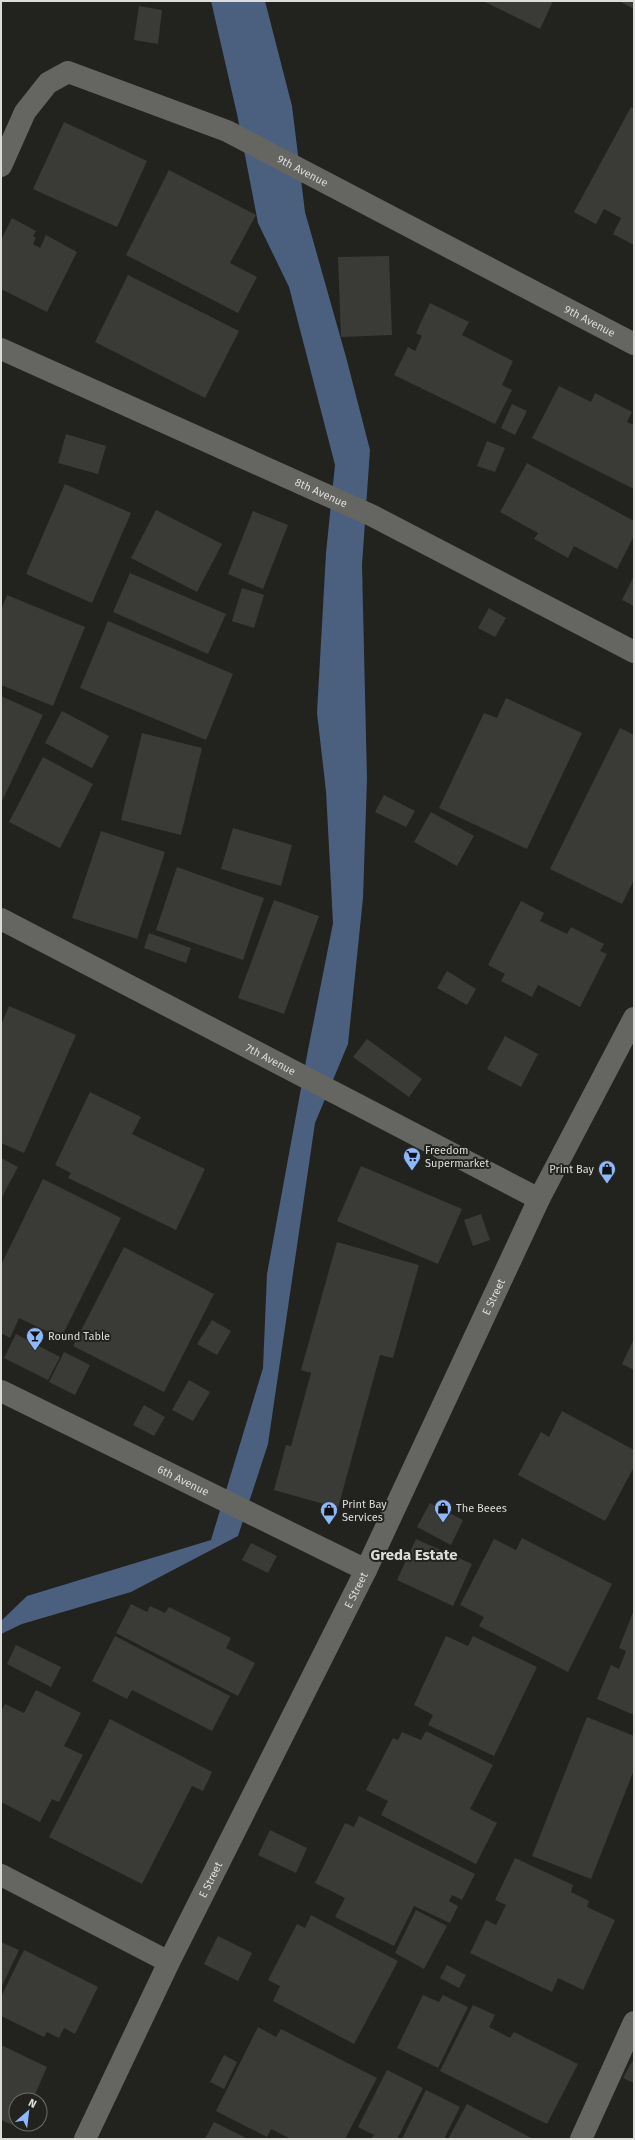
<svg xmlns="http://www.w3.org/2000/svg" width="635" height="2140" font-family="'Fira Sans',sans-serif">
<rect width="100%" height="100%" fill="#22221f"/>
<polygon fill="#4b5f7e" points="211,1 265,1 292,106 305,212 346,357 370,450 362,565 367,779 363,898 348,1044 315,1123 268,1444 238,1536 131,1592 22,1624 1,1634 1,1621 27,1596 211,1540 263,1368 267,1274 308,1050 333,923 326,791 317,713 326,553 335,465 289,287 258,223 237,114"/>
<g fill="#3a3a37">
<polygon points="483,1 553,1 540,29"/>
<polygon points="619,1 634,1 634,9"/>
<polygon points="139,6 162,10 158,44 134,40"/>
<polygon points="631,107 634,109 634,245 613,234 621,218 604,209 596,224 574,212"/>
<polygon points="64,122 147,161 117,227 33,189"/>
<polygon points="169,170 256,215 230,263 257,277 238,313 126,255"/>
<polygon points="12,218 36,231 33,236 36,238 33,244 40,248 46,235 77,252 47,312 1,289 1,240"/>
<polygon points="389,256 392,335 341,337 338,257"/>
<polygon points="128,275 239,331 205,398 95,342"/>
<polygon points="430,303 469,322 462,335 513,361 502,385 512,390 495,424 394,375 408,347 415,351 422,336 416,333"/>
<polygon points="559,386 591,402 595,393 632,412 627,422 634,425 634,489 532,438"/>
<polygon points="512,404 527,411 515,435 501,428"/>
<polygon points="66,434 106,446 98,474 58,463"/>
<polygon points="487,441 505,448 495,472 477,466"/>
<polygon points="527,463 634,521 634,536 617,569 574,546 568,558 534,539 538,533 500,512"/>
<polygon points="65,484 131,513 92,603 26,574"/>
<polygon points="156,510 222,544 197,592 131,558"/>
<polygon points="253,511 288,525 263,589 228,574"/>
<polygon points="130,573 226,614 208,654 113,612"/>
<polygon points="634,576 634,606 622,600"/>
<polygon points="242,588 264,595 254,628 232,621"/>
<polygon points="7,595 85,627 53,706 1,685 1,610"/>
<polygon points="489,608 506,618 495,637 478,628"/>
<polygon points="108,621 233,674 206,740 80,688"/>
<polygon points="1,696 43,715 1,803"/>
<polygon points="506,698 582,733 527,849 439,808 484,713 497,718"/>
<polygon points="62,711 109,736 92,768 45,743"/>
<polygon points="620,728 634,735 634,880 622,904 550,869"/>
<polygon points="142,733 202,748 181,835 121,820"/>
<polygon points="43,757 93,784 60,848 9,822"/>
<polygon points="384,795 415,811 406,827 375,812"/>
<polygon points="431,812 474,836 457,866 414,842"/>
<polygon points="233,828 292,845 281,886 221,869"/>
<polygon points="101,831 165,852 137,939 72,918"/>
<polygon points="177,867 264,898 243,960 156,930"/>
<polygon points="274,900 319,916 284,1014 238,998"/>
<polygon points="521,901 544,913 540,921 567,934 571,927 604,944 600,951 607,954 580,1007 538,985 532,997 501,981 505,974 488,965"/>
<polygon points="149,933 191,948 186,963 144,948"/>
<polygon points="447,971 476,989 467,1005 437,988"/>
<polygon points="9,1006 76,1035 24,1153 1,1143 1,1025"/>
<polygon points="505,1036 538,1054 521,1087 487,1069"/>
<polygon points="367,1039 422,1079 409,1097 353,1057"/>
<polygon points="90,1092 141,1117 132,1134 205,1169 176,1230 68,1178 71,1173 55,1165"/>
<polygon points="1,1158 18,1167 2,1197 1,1196"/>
<polygon points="361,1166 462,1209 438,1264 337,1221"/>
<polygon points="43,1179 121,1218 61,1338 19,1318 10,1338 1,1333 1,1265"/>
<polygon points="481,1214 490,1240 473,1246 464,1220"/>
<polygon points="337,1242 419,1265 393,1358 380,1355 338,1508 274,1490 286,1445 291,1446 311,1373 301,1370"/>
<polygon points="124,1247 214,1294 164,1392 73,1346"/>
<polygon points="212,1320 231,1331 217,1355 197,1344"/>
<polygon points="16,1334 60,1357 48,1380 4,1358"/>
<polygon points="634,1339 634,1370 622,1364"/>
<polygon points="64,1352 90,1365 75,1395 49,1382"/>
<polygon points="189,1380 210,1392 193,1421 172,1410"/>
<polygon points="144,1405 165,1417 154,1436 133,1425"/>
<polygon points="562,1411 634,1450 634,1467 605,1521 518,1475 541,1432 549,1437"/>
<polygon points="430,1503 463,1520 451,1545 417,1527"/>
<polygon points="522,1538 612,1584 568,1672 479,1626 484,1617 460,1605 494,1539 516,1550"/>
<polygon points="416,1539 472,1564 453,1606 397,1580"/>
<polygon points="251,1543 277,1556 268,1573 242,1560"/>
<polygon points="131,1604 147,1612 150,1606 165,1613 169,1607 231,1638 226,1648 255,1663 238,1696 116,1633"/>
<polygon points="634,1610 634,1715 597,1699 611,1665 619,1669 626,1651 619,1648"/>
<polygon points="115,1636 230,1696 212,1731 132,1690 127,1699 92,1681"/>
<polygon points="446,1636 468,1646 473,1636 537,1667 494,1756 428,1725 433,1715 414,1705"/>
<polygon points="16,1645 61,1667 51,1687 7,1664"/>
<polygon points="36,1690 81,1713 64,1746 83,1755 59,1802 52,1799 40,1822 1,1802 1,1711 5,1704 24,1713"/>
<polygon points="587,1717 634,1736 634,1770 591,1879 532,1856"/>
<polygon points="110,1719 212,1772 203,1791 192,1786 142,1884 49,1837"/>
<polygon points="426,1731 493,1765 470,1809 497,1823 476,1864 381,1815 388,1801 366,1790 393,1738 398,1740 402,1732 421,1740"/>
<polygon points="359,1816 475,1874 462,1900 452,1895 449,1901 458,1906 450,1923 414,1906 394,1946 335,1917 345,1898 315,1883 345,1823 354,1827"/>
<polygon points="270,1830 307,1848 296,1873 258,1855"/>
<polygon points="515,1858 573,1885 571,1892 589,1901 587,1907 615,1920 583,1990 558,1978 552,1992 470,1953 486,1920 496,1925 506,1905 495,1900"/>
<polygon points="416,1910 447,1926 424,1969 395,1953"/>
<polygon points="311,1915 398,1961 354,2044 273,2001 280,1986 268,1980 297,1924 305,1928"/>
<polygon points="218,1936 252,1953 238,1981 204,1964"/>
<polygon points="1,1942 19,1950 1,1988"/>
<polygon points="24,1950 98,1987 75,2034 64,2028 59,2038 47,2032 44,2037 1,2016 1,1997"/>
<polygon points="447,1965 466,1975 459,1988 440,1978"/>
<polygon points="423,1995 439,2002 443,1995 468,2007 438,2068 397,2048"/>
<polygon points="473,2005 495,2015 489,2027 510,2038 514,2032 578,2064 547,2124 440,2071"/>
<polygon points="258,2027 276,2037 281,2029 377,2078 345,2139 291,2139 271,2129 267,2137 216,2111"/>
<polygon points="1,2045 47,2067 33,2099 27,2097 26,2100 16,2100 16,2124 26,2124 24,2130 1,2120"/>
<polygon points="224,2055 237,2062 224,2089 210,2082"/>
<polygon points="634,2058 634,2083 623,2078"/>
<polygon points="387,2070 423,2088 397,2139 371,2139 374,2135 358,2127"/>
<polygon points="426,2090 460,2107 444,2139 402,2139"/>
<polygon points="467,2104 533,2139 448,2139"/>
<polygon points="214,2122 248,2139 205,2139"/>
</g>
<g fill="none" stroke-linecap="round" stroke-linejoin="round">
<g stroke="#656662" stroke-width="22">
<path id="s1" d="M1,166L25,112L48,83L68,72L227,131L634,344"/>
<path id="s2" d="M1,349L371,515L634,652"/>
<path id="s3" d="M1,919L539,1199"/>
<path id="s4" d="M1,1391L366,1570"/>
<polyline points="1,1875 169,1962"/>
<path id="s5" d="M85,2139L169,1962L366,1570L539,1199L634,1018"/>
<polyline points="581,2139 634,2022"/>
</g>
</g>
<defs>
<g id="supermarket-pin" transform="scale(0.9)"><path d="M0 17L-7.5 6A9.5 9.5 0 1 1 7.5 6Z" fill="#8db9fc" stroke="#22221f"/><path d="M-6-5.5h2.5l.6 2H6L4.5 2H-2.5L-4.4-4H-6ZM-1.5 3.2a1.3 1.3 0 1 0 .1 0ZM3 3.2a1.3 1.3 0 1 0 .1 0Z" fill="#111"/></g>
<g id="shop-pin" transform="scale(0.9)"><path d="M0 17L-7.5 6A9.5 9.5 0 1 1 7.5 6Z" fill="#8db9fc" stroke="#22221f"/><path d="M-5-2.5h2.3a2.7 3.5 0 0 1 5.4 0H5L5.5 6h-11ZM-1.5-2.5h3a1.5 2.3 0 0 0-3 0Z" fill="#111"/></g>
<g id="bar-pin" transform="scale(0.9)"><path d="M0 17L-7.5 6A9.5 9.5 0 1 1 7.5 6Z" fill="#8db9fc" stroke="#22221f"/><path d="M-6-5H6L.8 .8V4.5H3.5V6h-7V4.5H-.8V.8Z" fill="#111"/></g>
</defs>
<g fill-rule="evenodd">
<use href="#supermarket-pin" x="412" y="1156"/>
<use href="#shop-pin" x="607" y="1169"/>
<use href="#bar-pin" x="35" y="1336"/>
<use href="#shop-pin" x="443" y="1508"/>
<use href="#shop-pin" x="329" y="1510"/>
</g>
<g text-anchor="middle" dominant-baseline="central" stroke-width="4" stroke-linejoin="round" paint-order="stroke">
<g font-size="11" fill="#dcdcda" stroke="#22221f">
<text stroke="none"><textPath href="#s1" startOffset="374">9th Avenue</textPath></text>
<text stroke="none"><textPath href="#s1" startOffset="698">9th Avenue</textPath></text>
<text stroke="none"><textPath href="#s2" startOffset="351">8th Avenue</textPath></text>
<text stroke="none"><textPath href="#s3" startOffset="304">7th Avenue</textPath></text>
<text stroke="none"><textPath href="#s5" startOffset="936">E Street</textPath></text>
<text stroke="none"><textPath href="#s4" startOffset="203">6th Avenue</textPath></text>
<text stroke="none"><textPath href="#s5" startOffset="612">E Street</textPath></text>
<text stroke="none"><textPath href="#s5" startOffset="288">E Street</textPath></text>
</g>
<g font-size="11" fill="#dcdcda" stroke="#22221f" text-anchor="start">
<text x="425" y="1150">Freedom<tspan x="425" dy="13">Supermarket</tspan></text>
<text x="594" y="1169" text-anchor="end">Print Bay</text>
<text x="48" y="1336">Round Table</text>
<text x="342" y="1504">Print Bay<tspan x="342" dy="13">Services</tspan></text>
<text x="456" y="1508">The Beees</text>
</g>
<g font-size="15" font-weight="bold" fill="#dcdcda" stroke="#22221f">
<text x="414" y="1555">Greda Estate</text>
</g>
</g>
<rect width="635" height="2140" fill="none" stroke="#dcdcda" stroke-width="4"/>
<g transform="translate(28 2112) rotate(28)"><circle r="19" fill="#22221f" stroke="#6c6c6a"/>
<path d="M0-3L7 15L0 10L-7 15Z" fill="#8db9fc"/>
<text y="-6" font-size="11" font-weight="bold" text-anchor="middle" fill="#dcdcda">N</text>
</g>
</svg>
